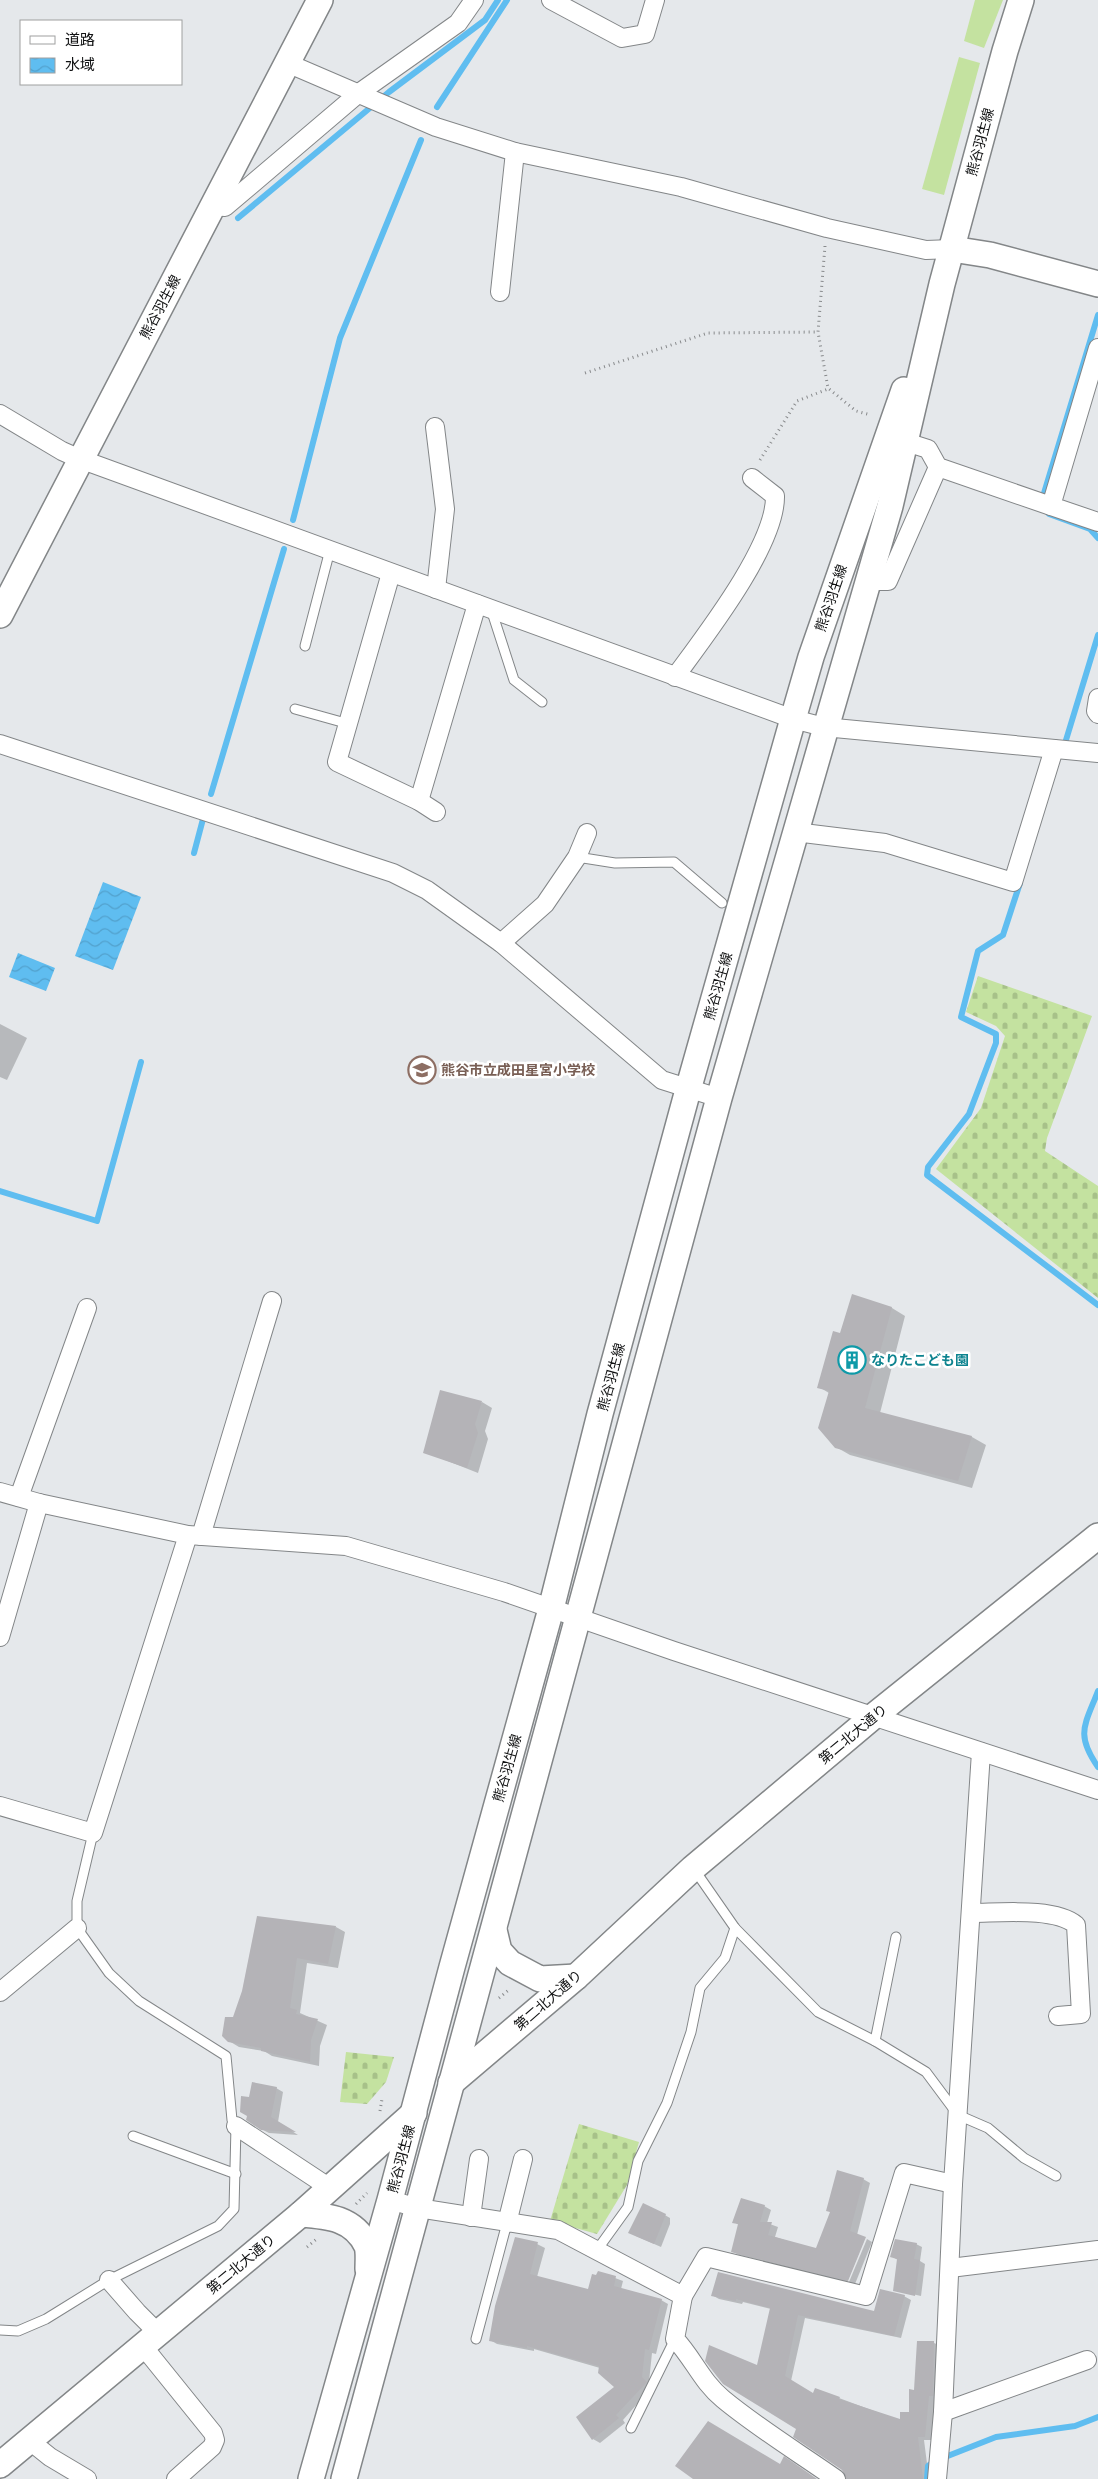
<svg xmlns="http://www.w3.org/2000/svg" width="1098" height="2479" font-family="'Libre Baskerville','Noto Sans JP',serif">
<defs>
<pattern id="cemetery-stones" width="16" height="16" patternUnits="userSpaceOnUse" patternTransform="scale(1.25)"><rect width="16" height="16" fill="#c4e2a0"/><path d="M2 7V4a2 2 0 0 1 4 0v3zM10 15v-3a2 2 0 0 1 4 0v3z" fill="#a7c189"/></pattern>
<pattern id="water-waves" width="16" height="10" patternUnits="userSpaceOnUse" patternTransform="scale(1.25)"><rect width="16" height="10" fill="#5fbdf0"/><path d="M0 5q4-4 8 0t8 0" fill="none" stroke="#52a1cd"/></pattern>
</defs>
<rect width="100%" height="100%" fill="#e5e8eb"/>
<g fill="#c4e2a0">
<polygon points="975,0 1003,0 984,48 964,41"/>
<polygon points="959,57 980,63 944,195 922,189"/>
</g>
<g fill="url(#cemetery-stones)">
<polygon points="978,976 1092,1016 1047,1138 1045,1151 1098,1186 1098,1298 936,1169 981,1108 1005,1036 996,1026 966,1012"/>
<polygon points="346,2052 394,2057 386,2082 367,2104 340,2102"/>
<polygon points="579,2124 639,2142 627,2185 597,2234 550,2221"/>
</g>
<g fill="url(#water-waves)">
<polygon points="103,882 141,897 113,970 75,956"/>
<polygon points="18,953 55,968 46,991 9,977"/>
</g>
<g fill="#0003">
<polygon points="0,1024 27,1038 7,1080 0,1077"/>
<polygon points="853,1296 892,1308 905,1316 880,1413 972,1437 986,1445 972,1488 850,1455 836,1447 829,1393 819,1387 841,1334"/>
<polygon points="482,1402 492,1408 485,1431 488,1439 478,1473 425,1452"/>
<polygon points="336,1927 345,1932 338,1968 307,1963 300,2013 327,2025 320,2046 319,2066 272,2056 264,2051 239,2047 229,2041 234,2019 244,1991"/>
<polygon points="276,2088 283,2092 278,2122 298,2135 269,2133 261,2129 250,2099"/>
<polygon points="863,2179 870,2183 857,2235 865,2238 847,2282 739,2255 733,2252 739,2225 734,2222 764,2206 771,2210 767,2223 778,2227 775,2237 816,2250 831,2212 827,2210"/>
<polygon points="663,2214 670,2218 670,2224 661,2247 636,2236"/>
<polygon points="867,2239 872,2242 855,2284 849,2282"/>
<polygon points="537,2244 545,2248 537,2277 589,2291 599,2272 623,2281 621,2289 661,2300 668,2304 656,2354 652,2353 649,2382 653,2386 623,2420 625,2423 600,2443 593,2439 616,2388 600,2368 534,2349 534,2351 497,2344 490,2340"/>
<polygon points="916,2244 922,2247 920,2261 925,2264 921,2296 894,2290 898,2260 891,2256"/>
<polygon points="712,2295 875,2312 902,2295 911,2300 901,2338 805,2318 791,2381 813,2394 839,2398 901,2421 910,2414 915,2391 918,2342 934,2343 941,2346 931,2440 924,2440 929,2479 870,2479 798,2429 758,2367 771,2309 743,2302 742,2304 719,2299"/>
</g>
<g fill="none" stroke-linecap="round" stroke-linejoin="round">
<g stroke="#5fbdf0" stroke-width="6">
<polyline points="437,107 507,0"/>
<polyline points="238,218 389,92 485,20 498,0"/>
<polyline points="1044,493 1098,315"/>
<polyline points="1049,514 1090,529 1098,538"/>
<polyline points="293,520 340,338 421,140"/>
<polyline points="1066,740 1098,635"/>
<polyline points="211,794 284,549"/>
<polyline points="194,853 203,819"/>
<polyline points="1020,883 1003,935 978,951 961,1017 996,1034 996,1043 969,1114 928,1167 927,1175 1098,1305"/>
<polyline points="0,1191 97,1221 141,1062"/>
<path d="M1098,1691C1085,1725 1075,1734 1098,1767"/>
<polyline points="927,2479 928,2466 935,2461 996,2437 1075,2426 1098,2417"/>
</g>
</g>
<g fill="#b4b3b7">
<polygon points="852,1294 892,1307 865,1408 972,1436 958,1481 835,1448 818,1428 829,1391 817,1388 833,1331 840,1333"/>
<polygon points="440,1390 482,1401 475,1424 478,1433 467,1468 423,1453"/>
<polygon points="257,1916 336,1926 328,1964 297,1958 290,2008 297,2010 296,2014 318,2019 311,2040 310,2062 261,2051 261,2048 228,2042 222,2036 225,2017 233,2017 242,1991"/>
<polygon points="252,2082 277,2087 271,2117 296,2132 261,2130 246,2120 247,2116 240,2112 241,2096 249,2097"/>
<polygon points="837,2170 864,2178 850,2231 866,2237 848,2281 731,2252 738,2224 732,2223 741,2198 765,2205 760,2222 772,2222 768,2235 816,2248 830,2212 826,2211"/>
<polygon points="643,2203 666,2214 654,2244 628,2233"/>
<polygon points="515,2237 538,2242 530,2274 588,2289 592,2274 596,2275 598,2271 616,2276 614,2286 662,2299 649,2350 645,2349 642,2377 647,2382 616,2415 619,2418 592,2440 576,2417 614,2387 598,2373 599,2366 527,2346 527,2348 489,2341 495,2306"/>
<polygon points="895,2239 917,2243 914,2259 920,2260 915,2296 893,2291 897,2259 890,2257"/>
<polygon points="718,2272 874,2311 880,2289 905,2295 894,2336 798,2315 785,2376 813,2393 815,2388 840,2397 839,2399 900,2419 900,2412 909,2412 909,2389 914,2390 917,2341 934,2341 933,2396 929,2396 925,2437 918,2437 923,2479 846,2479 842,2470 793,2437 796,2429 723,2384 705,2361 709,2345 757,2365 770,2308 736,2299 736,2301 711,2296"/>
<polygon points="708,2421 780,2464 784,2456 817,2479 693,2479 675,2466"/>
</g>
<g fill="none" stroke-linecap="round" stroke-linejoin="round">
<g stroke="#838688" stroke-width="11">
<g id="lane">
<polyline points="491,609 514,680 542,702"/>
<polyline points="305,646 330,550"/>
<polyline points="295,709 349,724"/>
<polyline points="577,857 615,863 674,862 722,903"/>
<polyline points="694,1869 735,1928 818,2012 875,2041 926,2072 958,2115 988,2128 1024,2158 1056,2176"/>
<polyline points="875,2041 896,1937"/>
<polyline points="133,2136 236,2174"/>
<polyline points="597,2250 628,2207 638,2161 667,2103 691,2032 700,1988 725,1958 735,1928"/>
<polyline points="0,2330 18,2331 46,2319 109,2280 218,2226 234,2209 236,2126 232,2120 226,2056 139,2001 109,1973 77,1928 77,1901 93,1833"/>
<polyline points="476,2339 507,2223"/>
<polyline points="631,2428 675,2339"/>
</g>
</g>
<g stroke="#838688" stroke-width="20">
<g id="street">
<polyline points="551,0 622,38 645,34 655,0"/>
<polyline points="287,63 436,127 515,152 681,187 827,228 926,250 952,249"/>
<polyline points="213,206 225,207 359,93 458,23 474,0"/>
<polyline points="500,292 515,152"/>
<polyline points="1098,348 1051,506 1098,522"/>
<polyline points="0,414 62,451 80,459 793,719 824,727 1098,753"/>
<polyline points="435,427 445,509 436,589"/>
<polyline points="906,442 928,449 938,467 1051,506"/>
<polyline points="391,573 337,762 419,801 436,812"/>
<polyline points="868,581 888,581 938,467"/>
<path d="M675,677C705,636 776,545 775,496L752,478"/>
<polyline points="1098,698 1096,711 1098,714"/>
<polyline points="0,744 393,873 427,890 501,943 662,1080 719,1098"/>
<polyline points="419,801 477,604"/>
<polyline points="795,832 885,843 1013,882 1054,749"/>
<polyline points="501,943 545,904 577,857 587,833"/>
<polyline points="0,1492 39,1503 188,1535 346,1546 504,1592 674,1651 1098,1790"/>
<polyline points="19,1497 87,1308"/>
<polyline points="201,1536 272,1301"/>
<polyline points="0,1637 39,1503"/>
<polyline points="0,1806 93,1833 188,1535"/>
<path d="M972,1913C999,1913 1055,1907 1076,1925L1081,2014L1058,2016"/>
<polyline points="0,1992 77,1928"/>
<polyline points="236,2126 330,2188"/>
<polyline points="390,2200 418,2208 558,2230 683,2296 706,2257 866,2296 904,2173 953,2184"/>
<polyline points="471,2217 479,2159"/>
<polyline points="507,2223 523,2159"/>
<polyline points="950,2268 1098,2250"/>
<polyline points="109,2280 137,2312 158,2333"/>
<path d="M683,2296L675,2339C693,2358 702,2382 723,2399C758,2428 799,2453 836,2479"/>
<polyline points="142,2345 213,2433 215,2440 212,2447 176,2479"/>
<polyline points="943,2412 1087,2360"/>
<polyline points="30,2441 50,2457 87,2479"/>
<polyline points="937,2479 943,2412 953,2184 981,1752"/>
</g>
</g>
<g stroke="#838688" stroke-width="28">
<g id="secondary">
<polyline points="952,249 990,255 1098,284"/>
<polyline points="0,615 320,0"/>
<polyline points="494,1930 499,1951 510,1963 540,1979 576,1977"/>
<polyline points="451,2083 576,1977 693,1868 875,1715 1098,1536"/>
<path d="M301,2214C328,2216 354,2218 367,2246C369,2252 368,2263 368,2269"/>
<polyline points="0,2465 301,2214 414,2113"/>
<polyline points="311,2479 390,2200 452,1967 551,1609 600,1414 688,1090 793,719 811,657 904,390"/>
<polyline points="344,2479 719,1098 890,506 942,284 1005,51 1021,0"/>
</g>
</g>
<g stroke="#888a8c" stroke-width="3" stroke-dasharray="1 4" stroke-linecap="butt">
<polyline points="825,246 818,332 828,388 856,411 871,415"/>
<polyline points="585,373 708,333 818,332"/>
<polyline points="760,460 797,401 828,389"/>
<polyline points="499,1998 510,1989"/>
<polyline points="380,2111 382,2099"/>
<polyline points="356,2204 367,2193"/>
<polyline points="307,2247 318,2238"/>
</g>
<use href="#lane" stroke="#fff" stroke-width="9"/>
<use href="#street" stroke="#fff" stroke-width="18"/>
<use href="#secondary" stroke="#fff" stroke-width="25"/>
</g>
<defs>
<g id="school-ring" transform="scale(1.4375)"><circle r="9.5" fill="#fff" stroke="#8d6e63" stroke-width="1.5"/><path d="M0-5L7-2L0 1L-7-2ZM-4 1L0 2.5L4 1V4Q0 6-4 4Z" fill="#8d6e63"/></g>
<g id="building-ring" transform="scale(1.4375)"><circle r="9.5" fill="#fff" stroke="#0f9aa8" stroke-width="1.5"/><path d="M-4-6H4V6H1V3H-1V6H-4ZM-2.5-4.3h1.7v1.8h-1.7ZM.8-4.3h1.7v1.8H.8ZM-2.5-1h1.7V.8h-1.7ZM.8-1h1.7V.8H.8Z" fill="#0f9aa8"/></g>
</defs>
<g fill-rule="evenodd">
<use href="#school-ring" x="422" y="1070"/>
<use href="#building-ring" x="852" y="1360"/>
</g>
<g text-anchor="middle" dominant-baseline="central" stroke-width="5" stroke-linejoin="round" paint-order="stroke">
<g font-size="14" fill="#101112" stroke="#fff">
<text transform="translate(980 142) rotate(-75)">熊谷羽生線</text>
<text transform="translate(160 307) rotate(-62)">熊谷羽生線</text>
<text transform="translate(831 598) rotate(-71)">熊谷羽生線</text>
<text transform="translate(718 986) rotate(-74)">熊谷羽生線</text>
<text transform="translate(611 1377) rotate(-75)">熊谷羽生線</text>
<text transform="translate(853 1734) rotate(-40)">第二北大通り</text>
<text transform="translate(507 1768) rotate(-74)">熊谷羽生線</text>
<text transform="translate(548 2000) rotate(-41)">第二北大通り</text>
<text transform="translate(401 2159) rotate(-75)">熊谷羽生線</text>
<text transform="translate(241 2264) rotate(-40)">第二北大通り</text>
</g>
<g font-size="14" font-weight="bold" fill="#785e54" stroke="#fff" text-anchor="start">
<text x="441" y="1070">熊谷市立成田星宮小学校</text>
</g>
<g font-size="14" font-weight="bold" fill="#0d838f" stroke="#fff" text-anchor="start">
<text x="871" y="1360">なりたこども園</text>
</g>
</g>
<rect x="20" y="20" width="162" height="65" fill="#ffffff" stroke="#9fa0a0"/>
<rect x="30" y="36" width="25" height="8" fill="#ffffff" stroke="#9fa0a0"/>
<text x="65" y="45" font-size="15" fill="#101112">道路</text>
<rect x="30" y="58" width="25" height="15" fill="url(#water-waves)" stroke="#9fa0a0"/>
<text x="65" y="70" font-size="15" fill="#101112">水域</text>
</svg>
